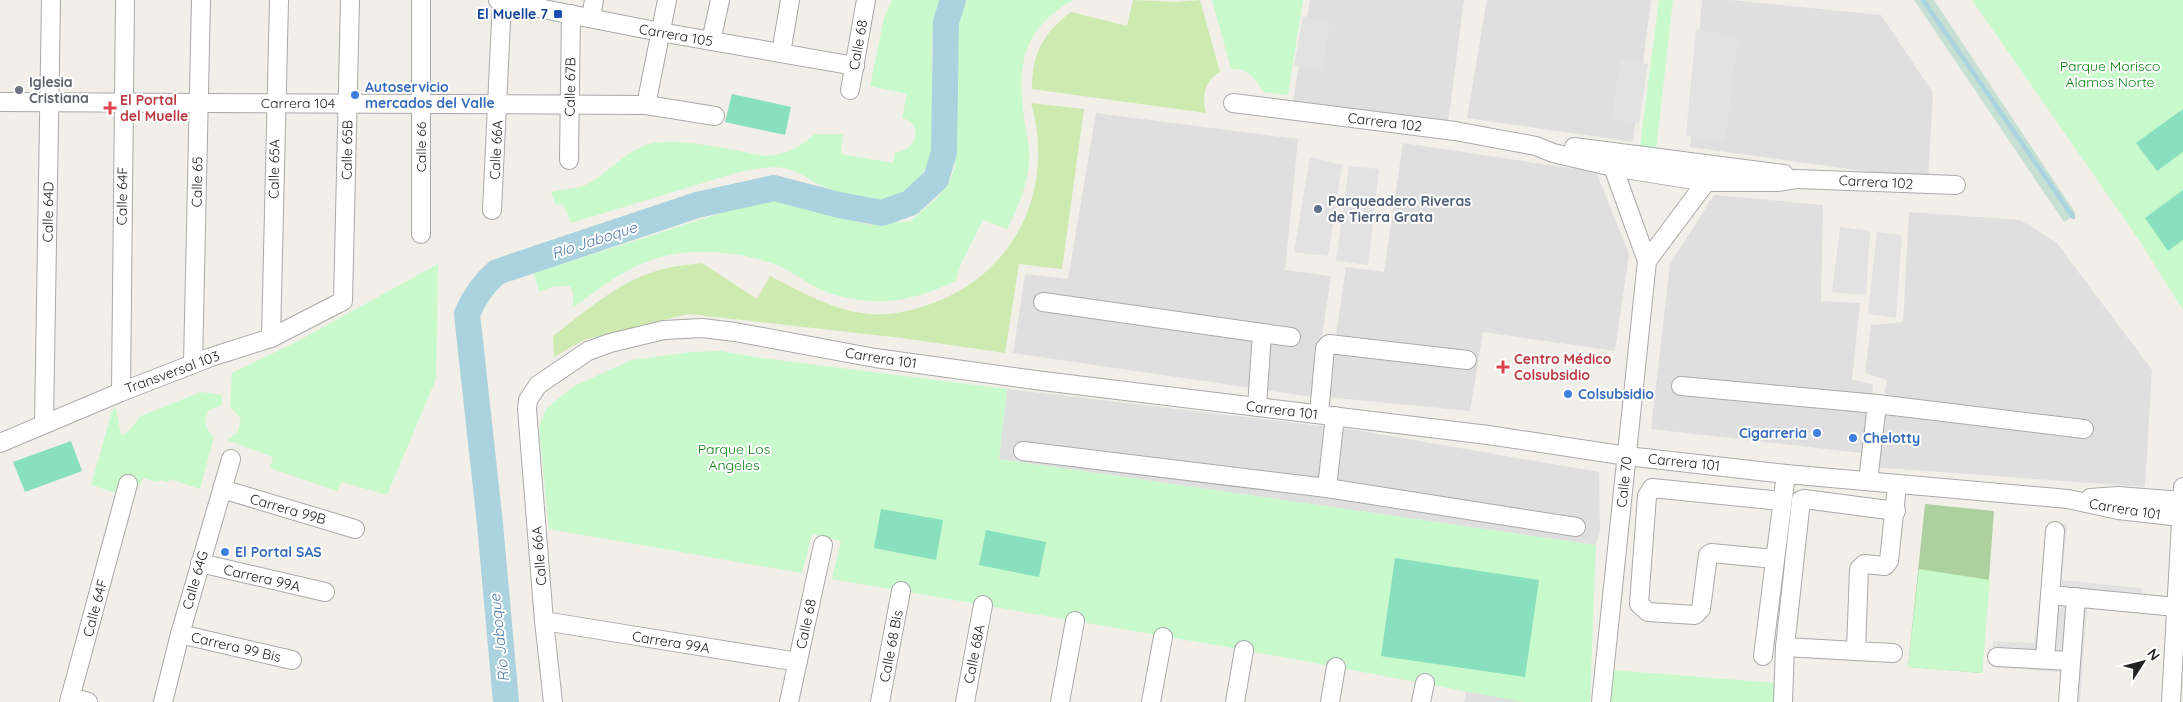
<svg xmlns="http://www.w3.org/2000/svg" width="2183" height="702" font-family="Quicksand,sans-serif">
<rect width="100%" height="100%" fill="#f2efe9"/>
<g fill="#e0dfdf">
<polygon points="1310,0 1464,0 1448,123 1293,101"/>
<polygon points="1487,0 1651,0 1633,142 1467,118"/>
<polygon points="1702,0 1730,0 1881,15 1933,93 1928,180 1690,147"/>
<polygon points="1096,113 1298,139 1285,270 1331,276 1313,397 1013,353 1025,274 1068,279"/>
<polygon points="1403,143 1596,172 1629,254 1615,351 1483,332 1470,411 1327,397 1346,267 1384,272"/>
<polygon points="1714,195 1823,205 1821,301 1860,303 1852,380 1873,384 1870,454 1651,429 1670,264"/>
<polygon points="1909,212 2020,220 2056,242 2152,370 2145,487 1872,467 1887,380 1865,373 1871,325 1903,322"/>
<polygon points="1007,389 1356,430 1599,472 1600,529 1596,545 999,459"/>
<polygon points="1466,691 1539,702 1464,702"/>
</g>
<g fill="#cdebb0">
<path d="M1133,0L1176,2L1200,0L1220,72C1204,81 1202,97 1206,113L1032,89C1032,53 1043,34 1071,12L1127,26Z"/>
<path d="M1031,103L1084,109L1062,269L1019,264L1005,353L902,338L688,314L584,340L554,357L553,336C586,311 617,283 656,271C671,266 687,265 702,263L757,299L770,276C802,292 832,310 869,314C891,316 915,310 936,302C1018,270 1055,186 1031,103Z"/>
</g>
<polygon fill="#add19e" points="1925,504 1994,511 1982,673 1908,667"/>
<g fill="#c6e0d4">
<polygon points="948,0 960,0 953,29 951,168 940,188 916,213 892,220 786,194 772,193 753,196 640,227 529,263 527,255 648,214 750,184 773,179 791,182 886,207 907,204 935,178 943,154 943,26"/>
<polygon points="1914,0 1934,0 2076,214 2064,222"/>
</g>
<g fill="#c8facc">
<path d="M892,0H942C937,13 933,27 932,41C928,88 953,165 902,192C892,198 882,201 870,199C854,197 837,192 822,186C811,181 800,172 788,169C772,165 754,169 739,172L571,223L563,204L556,205L551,192C565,188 579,190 591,182C611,170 626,151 649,144C676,136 736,151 766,156C787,155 799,147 815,134H843L841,154L893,163L895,152C916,152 925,124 902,118L907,94L870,86L884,18Z"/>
<path d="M967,0H1073C1022,29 1017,65 1024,118C1026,132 1030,146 1029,160C1028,184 1018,208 1007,229L983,220L960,266L956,281C930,293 902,303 872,301C854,300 834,296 817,288C802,280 789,269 774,264C740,252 696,247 661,257C627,266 601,287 573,308V293L570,286H555L539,292L534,273L753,203L774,200L870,225L911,221L937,198L948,185L955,168L956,69L954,37Z"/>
<path d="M1212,0H1303L1288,95L1264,92C1255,79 1248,67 1231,69Z"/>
<polygon points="1659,0 1673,0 1656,150 1640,146"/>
<polygon points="1972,0 2183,0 2183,310 2139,240"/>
<polygon points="438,264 436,379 387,495 342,482 337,491 270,468 273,457 227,440 237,433 241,419 230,407 232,373 296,342"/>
<polygon points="721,351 762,358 1007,389 999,459 1596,545 1590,702 1523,702 1244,650 832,579 841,541 812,534 802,573 549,529 539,428 546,409 574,386 632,360 692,352"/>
<path d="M201,392L222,395V405L209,410C203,420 205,429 214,437L200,489L170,479L168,482L160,480L158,482L143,478L140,485L119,480L116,493L91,485L113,408L116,409L121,435L127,433L141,416Z"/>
<polygon points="1919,569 1990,580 1982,673 1908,667"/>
<polygon points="1612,670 1777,683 1776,702 1609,702"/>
</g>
<g fill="#88e0be">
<polygon points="732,94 791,107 785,135 725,122"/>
<polygon points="2183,109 2183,152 2157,171 2136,143"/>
<polygon points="2183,190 2183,240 2168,251 2145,218"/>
<polygon points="71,441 82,471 25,492 13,462"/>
<polygon points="881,509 943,520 936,560 874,548"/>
<polygon points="986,530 1046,542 1039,577 979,565"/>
<polygon points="1395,558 1539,580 1525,677 1381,656"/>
</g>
<g fill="#e2e2e2">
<polygon points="1303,16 1330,21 1323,71 1294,65"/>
<polygon points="1696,29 1738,37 1725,141 1686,135"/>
<polygon points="1620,59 1648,64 1639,124 1612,118"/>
<polygon points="1310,157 1342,165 1328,256 1294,252"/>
<polygon points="1349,166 1379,169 1368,265 1336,261"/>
<polygon points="1840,227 1870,231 1866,295 1832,292"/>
<polygon points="1877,232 1902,235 1896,318 1868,314"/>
<polygon points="2050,523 2067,524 2062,580 2142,588 2140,613 2087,608 2080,702 2059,702 2060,672 1991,667 1993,641 2034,643"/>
</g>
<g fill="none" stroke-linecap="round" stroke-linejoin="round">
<polyline stroke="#aad3df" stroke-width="4.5" points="1923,0 2073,217"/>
<path stroke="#aad3df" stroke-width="26" d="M506,702L490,524L467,314C474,297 483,284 497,272L697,205L774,188L839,205L882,213L910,203L936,179L944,152L946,22L953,0"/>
<g stroke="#a9a9a9" stroke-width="20">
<g id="minor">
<polyline points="498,0 660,32 855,66"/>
<polyline points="591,18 594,0"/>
<polyline points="711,41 720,0"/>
<polyline points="781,53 790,0"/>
<polyline points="850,90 866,0"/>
<polyline points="0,102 646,105 715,116"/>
<polyline points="1233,103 1455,131 1536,146 1553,153 1613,167 1706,182 1777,182 1796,179 1956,185"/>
<polyline points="646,105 667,0"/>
<polyline points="1574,147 1784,174"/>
<polyline points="569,160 571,14"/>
<polyline points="492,210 502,1"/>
<polyline points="421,234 421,0"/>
<polyline points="1647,261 1706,182 1706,174"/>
<polyline points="1043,302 1262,333 1257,407"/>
<polyline points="1262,333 1291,337"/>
<polyline points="271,338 279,0"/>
<polyline points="193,364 201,0"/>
<polyline points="1681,386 1877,404"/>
<polyline points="121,392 125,0"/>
<polyline points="1319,414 1325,348 1329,344 1467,360"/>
<polyline points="1335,416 1327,488 1576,527"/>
<polyline points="44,423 51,0"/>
<polyline points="0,443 121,392 211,357 271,338 343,301 350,0"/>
<polyline points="1023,451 1327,488"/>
<polyline points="1868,481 1877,404 2084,429"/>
<polyline points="222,489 355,529"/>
<polyline points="2090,498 2118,496 2182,501"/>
<polyline points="2055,531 2050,595 2176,607"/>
<polyline points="1775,559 1711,553 1708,555 1701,609 1695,615 1648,612 1639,604 1647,496 1652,488 1781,501"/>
<polyline points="200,563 325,592"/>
<polyline points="544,621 798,662"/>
<polyline points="180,634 292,660"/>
<polyline points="1785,647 1856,651"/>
<polyline points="1893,653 1856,651 1859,569 1864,564 1885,566 1889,561 1897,485"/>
<polyline points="1763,656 1786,474"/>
<polyline points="1997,657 2071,661"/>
<polyline points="2045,659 2050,595"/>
<polyline points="70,697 88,702"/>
<polyline points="69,702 128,484"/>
<polyline points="163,702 180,634 231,459"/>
<polyline points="553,702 544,621 527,409 528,400 538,385 588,351 610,343 664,330 702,328 735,332 875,358 1043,381 1488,435 1627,456 1786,474 2068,499 2118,510 2181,517"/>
<polyline points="789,702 823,545"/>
<polyline points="880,702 901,591"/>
<polyline points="965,702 983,605"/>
<polyline points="1060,702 1075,621"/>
<polyline points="1151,702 1163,637"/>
<polyline points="1235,702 1244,650"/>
<polyline points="1330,702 1336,667"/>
<polyline points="1421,702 1425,683"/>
<polyline points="1601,702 1647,261 1613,167 1613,153"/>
<polyline points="1783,702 1785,647 1801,500 1804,499 1896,511"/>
<polyline points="2068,702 2076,597"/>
<polyline points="2171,702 2183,487"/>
</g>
</g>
<use href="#minor" stroke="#fff" stroke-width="18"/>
</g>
<rect fill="#1a4fb4" stroke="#fff" stroke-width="2" x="553" y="9" width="10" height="10" rx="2.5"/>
<circle fill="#6b7280" stroke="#fff" stroke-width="2" cx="19" cy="90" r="5"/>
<g fill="#3f7fe0" stroke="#fff" stroke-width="2">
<circle cx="355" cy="95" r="5"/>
<circle cx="1568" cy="394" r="5"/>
<circle cx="1817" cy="433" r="5"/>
<circle cx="1853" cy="438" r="5"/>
<circle cx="225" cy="552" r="5"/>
</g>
<g fill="#e0444e" stroke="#fff" stroke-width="2">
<path d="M107.5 100.5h5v5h5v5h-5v5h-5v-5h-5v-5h5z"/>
<path d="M1500.5 359.5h5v5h5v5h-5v5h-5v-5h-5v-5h5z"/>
</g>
<circle fill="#5c6f8a" stroke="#fff" stroke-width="2" cx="1318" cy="209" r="5"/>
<g text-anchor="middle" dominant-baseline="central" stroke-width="4" stroke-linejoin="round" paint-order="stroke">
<g font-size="14" font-weight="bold" fill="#164399" stroke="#fff" text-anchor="end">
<text x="548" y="14">El Muelle 7</text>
</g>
<g font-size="14" fill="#222" stroke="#fff">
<text transform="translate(676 35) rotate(10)">Carrera 105</text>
<text transform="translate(858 45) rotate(-80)">Calle 68</text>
<text transform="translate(570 87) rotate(-89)">Calle 67B</text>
<text x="298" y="103">Carrera 104</text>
<text transform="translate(1385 122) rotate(7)">Carrera 102</text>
<text transform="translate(421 147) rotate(-90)">Calle 66</text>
<text transform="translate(347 150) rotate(-89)">Calle 65B</text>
<text transform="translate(496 150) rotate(-87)">Calle 66A</text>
<text transform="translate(274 169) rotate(-89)">Calle 65A</text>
<text transform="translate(197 182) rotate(-89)">Calle 65</text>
<text transform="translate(1876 182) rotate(3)">Carrera 102</text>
<text transform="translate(122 196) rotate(-89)">Calle 64F</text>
<text transform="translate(48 212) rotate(-89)">Calle 64D</text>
<text transform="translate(881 358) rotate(9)">Carrera 101</text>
<text transform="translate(172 372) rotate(-20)">Transversal 103</text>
<text transform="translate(1282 410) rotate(7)">Carrera 101</text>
<text transform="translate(1684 462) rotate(6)">Carrera 101</text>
<text transform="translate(1624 482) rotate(-84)">Calle 70</text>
<text transform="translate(288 509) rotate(16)">Carrera 99B</text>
<text transform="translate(2125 509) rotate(9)">Carrera 101</text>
<text transform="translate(539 556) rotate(-95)">Calle 66A</text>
<text transform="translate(262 578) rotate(13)">Carrera 99A</text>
<text transform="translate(195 580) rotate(-74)">Calle 64G</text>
<text transform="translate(95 608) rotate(-75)">Calle 64F</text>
<text transform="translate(806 624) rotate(-78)">Calle 68</text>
<text transform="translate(671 642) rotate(9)">Carrera 99A</text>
<text transform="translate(891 646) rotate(-79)">Calle 68 Bis</text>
<text transform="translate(236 647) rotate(13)">Carrera 99 Bis</text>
<text transform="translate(974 654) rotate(-79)">Calle 68A</text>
</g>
<g font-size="14" fill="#0c8416" stroke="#fff">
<text x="2110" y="66">Parque Morisco<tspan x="2110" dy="16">Alamos Norte</tspan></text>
<text x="734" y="449">Parque Los<tspan x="734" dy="16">Angeles</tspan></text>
</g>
<g font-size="14" font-weight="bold" fill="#5b616d" stroke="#fff" text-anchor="start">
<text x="29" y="82">Iglesia<tspan x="29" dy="16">Cristiana</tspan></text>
</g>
<g font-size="14" font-weight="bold" fill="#366cbe" stroke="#fff" text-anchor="start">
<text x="365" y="87">Autoservicio<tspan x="365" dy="16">mercados del Valle</tspan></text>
<text x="1578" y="394">Colsubsidio</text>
<text x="1807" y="433" text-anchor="end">Cigarreria</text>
<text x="1863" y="438">Chelotty</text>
<text x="235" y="552">El Portal SAS</text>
</g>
<g font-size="14" font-weight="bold" fill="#be3a42" stroke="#fff" text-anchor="start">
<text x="120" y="100">El Portal<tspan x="120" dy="16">del Muelle</tspan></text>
<text x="1514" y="359">Centro Médico<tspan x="1514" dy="16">Colsubsidio</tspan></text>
</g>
<g font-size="14" font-weight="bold" fill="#4e5e75" stroke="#fff" text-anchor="start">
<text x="1328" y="201">Parqueadero Riveras<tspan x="1328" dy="16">de Tierra Grata</tspan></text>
</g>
<g font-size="15" font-style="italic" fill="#4a7aab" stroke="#fff">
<text transform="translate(594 240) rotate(-18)">Río Jaboque</text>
<text transform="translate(499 638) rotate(-96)">Río Jaboque</text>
</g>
</g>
<g transform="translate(2143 662) rotate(54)" stroke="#ffffff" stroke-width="4" paint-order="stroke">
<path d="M0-4L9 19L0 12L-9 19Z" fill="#222222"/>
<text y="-8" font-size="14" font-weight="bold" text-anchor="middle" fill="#222222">N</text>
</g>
</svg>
